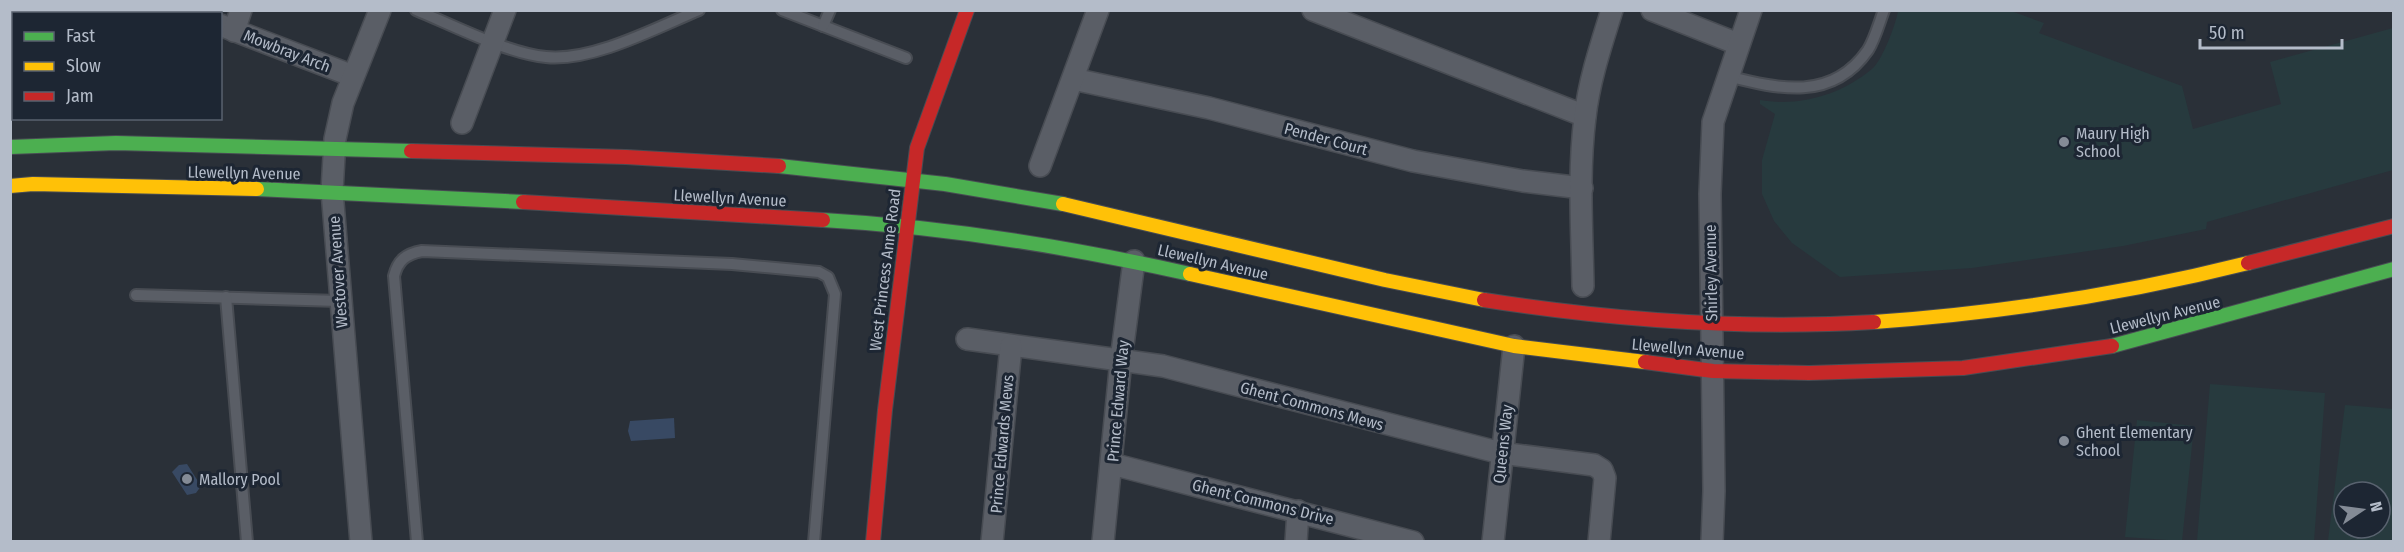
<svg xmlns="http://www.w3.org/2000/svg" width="2404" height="552" font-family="'Fira Sans Condensed',sans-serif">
<rect width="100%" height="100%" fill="#2a3038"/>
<g fill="#273a3e" fill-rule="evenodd">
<path d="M1898,11H2011L2044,23L2039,33L2182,86L2193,129L2281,104L2270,62L2393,28V170L2207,222L2206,229L2123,246L1972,268L1840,277L1792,243L1774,221L1762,194V160L1775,114L1760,104V100C1799,107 1841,95 1872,69C1882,61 1896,24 1898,11Z"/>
<polygon points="2210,384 2325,393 2314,541 2197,541"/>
<path d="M2345,405L2393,409V541H2328ZM2344,492H2380V528H2344Z"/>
<polygon points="2137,420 2194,426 2182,541 2125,537"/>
</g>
<g fill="#384963">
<polygon points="674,418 675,438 631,441 628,431 630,421"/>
<polygon points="187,464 201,486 196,493 187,495 172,472 179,465"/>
</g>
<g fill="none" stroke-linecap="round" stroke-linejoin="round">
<g stroke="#484c53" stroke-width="14">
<g id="lane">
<polyline points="45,10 53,14"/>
<path d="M416,10C452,25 509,54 546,57C592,62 656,28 699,10"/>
<polyline points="782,10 906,58"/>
<polyline points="823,26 830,10"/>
<path d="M1727,76C1779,89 1832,102 1868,50C1875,39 1879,23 1884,10"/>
<polyline points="136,295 339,301"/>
<polyline points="226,297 247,542"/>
<path d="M417,542L394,276C398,260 406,254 422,251L732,264L819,272L828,277L835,294L814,542"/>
</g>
</g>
<g stroke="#484c53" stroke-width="24">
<g id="street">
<polyline points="183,10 191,14"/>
<polyline points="1313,10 1585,116"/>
<polyline points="1652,10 1738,44"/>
<polyline points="220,25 353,76"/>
<polyline points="234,31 241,10"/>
<polyline points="1073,79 1209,108 1413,161 1523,181 1582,188"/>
<polyline points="462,123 505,10"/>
<polyline points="1040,166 1098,10"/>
<path d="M1583,286C1582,230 1578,173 1585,117C1589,81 1601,45 1612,10"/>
<polyline points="967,339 1163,366 1501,453 1594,465 1602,470 1605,478 1599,542"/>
<polyline points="1112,464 1413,542"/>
<polyline points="361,542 332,191 335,139 343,103 380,10"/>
<polyline points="992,542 1011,346"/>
<polyline points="1103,542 1121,360 1134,261"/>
<polyline points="1296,542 1298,511"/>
<polyline points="1493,542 1514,346"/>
<polyline points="1712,542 1714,491 1710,194 1713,122 1751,10"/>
</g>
</g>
<g stroke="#484c53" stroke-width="16">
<g id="fast">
<polyline points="10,147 116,143 411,151"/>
<polyline points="779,166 945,184 1063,204"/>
<polyline points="257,189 523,202"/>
<path d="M823,220C946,227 1070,247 1190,274"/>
<polyline points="2112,346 2394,269"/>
</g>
</g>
<g stroke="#484c53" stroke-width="16">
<g id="slow">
<polyline points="10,186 33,184 257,189"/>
<polyline points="1063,204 1385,280 1484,300"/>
<polyline points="1190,274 1514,346 1645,362"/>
<path d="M1874,322C2001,313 2125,294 2248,263"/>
</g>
</g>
<g stroke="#484c53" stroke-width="16">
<g id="jam">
<polyline points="411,151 626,157 779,166"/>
<polyline points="523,202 823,220"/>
<polyline points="2248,263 2394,226"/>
<path d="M1484,300C1612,320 1744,330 1874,322"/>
<polyline points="1645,362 1713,371 1809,373 1963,368 2112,346"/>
<polyline points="873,542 885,410 917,148 967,10"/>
</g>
</g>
<use href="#lane" stroke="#5a5e66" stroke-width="10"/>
<use href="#street" stroke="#5a5e66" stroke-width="21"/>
<use href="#fast" stroke="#4caf50" stroke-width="14"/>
<use href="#slow" stroke="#ffc107" stroke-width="14"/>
<use href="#jam" stroke="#c62828" stroke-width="14"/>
</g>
<g fill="#848b96" stroke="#1d2633" stroke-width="2">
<circle cx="2064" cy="142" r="6"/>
<circle cx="2064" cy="441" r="6"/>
<circle cx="187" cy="479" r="6"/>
</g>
<g text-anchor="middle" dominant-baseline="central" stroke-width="6" stroke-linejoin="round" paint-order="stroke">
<g font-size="16" fill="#b4bcc9" stroke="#1d2633">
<text transform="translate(287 51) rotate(21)">Mowbray Arch</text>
<text transform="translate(1326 139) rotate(15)">Pender Court</text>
<text transform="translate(244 173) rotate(1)">Llewellyn Avenue</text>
<text transform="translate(730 198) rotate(3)">Llewellyn Avenue</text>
<text transform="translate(1213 262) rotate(13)">Llewellyn Avenue</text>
<text transform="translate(885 270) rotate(-83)">West Princess Anne Road</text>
<text transform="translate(338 272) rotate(-94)">Westover Avenue</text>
<text transform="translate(1711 273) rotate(-91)">Shirley Avenue</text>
<text transform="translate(2165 315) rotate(-14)">Llewellyn Avenue</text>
<text transform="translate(1688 349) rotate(5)">Llewellyn Avenue</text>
<text transform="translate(1118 401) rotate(-85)">Prince Edward Way</text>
<text transform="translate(1312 406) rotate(15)">Ghent Commons Mews</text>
<text transform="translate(1002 444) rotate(-85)">Prince Edwards Mews</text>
<text transform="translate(1503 444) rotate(-84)">Queens Way</text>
<text transform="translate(1263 502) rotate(14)">Ghent Commons Drive</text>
</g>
<g font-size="16" fill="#b4bcc9" stroke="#1d2633" text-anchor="start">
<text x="2076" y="133">Maury High<tspan x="2076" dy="18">School</tspan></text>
<text x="2076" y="432">Ghent Elementary<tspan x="2076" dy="18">School</tspan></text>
<text x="199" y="479">Mallory Pool</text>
</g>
</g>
<rect width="2404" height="552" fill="none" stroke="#b4bcc9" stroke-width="24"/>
<rect x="12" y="12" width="210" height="108" fill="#1d2633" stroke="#59626f" stroke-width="1.5"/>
<rect x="24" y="32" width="30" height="9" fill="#4caf50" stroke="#59626f" stroke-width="1.5"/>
<text x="66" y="42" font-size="18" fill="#b4bcc9">Fast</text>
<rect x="24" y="62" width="30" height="9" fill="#ffc107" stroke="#59626f" stroke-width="1.5"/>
<text x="66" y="72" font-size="18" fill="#b4bcc9">Slow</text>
<rect x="24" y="92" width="30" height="9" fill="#c62828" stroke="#59626f" stroke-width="1.5"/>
<text x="66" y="102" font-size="18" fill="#b4bcc9">Jam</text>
<g transform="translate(2362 510) rotate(77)"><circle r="28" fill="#1d2633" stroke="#59626f" stroke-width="1.5"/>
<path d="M0-4.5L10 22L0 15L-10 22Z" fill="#848b96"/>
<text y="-9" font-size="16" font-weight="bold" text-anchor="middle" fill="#b4bcc9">N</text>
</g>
<path d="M2200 39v9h142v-9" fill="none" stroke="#b4bcc9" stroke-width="3"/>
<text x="2209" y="39" font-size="18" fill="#b4bcc9" stroke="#1d2633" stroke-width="4.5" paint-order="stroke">50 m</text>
</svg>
